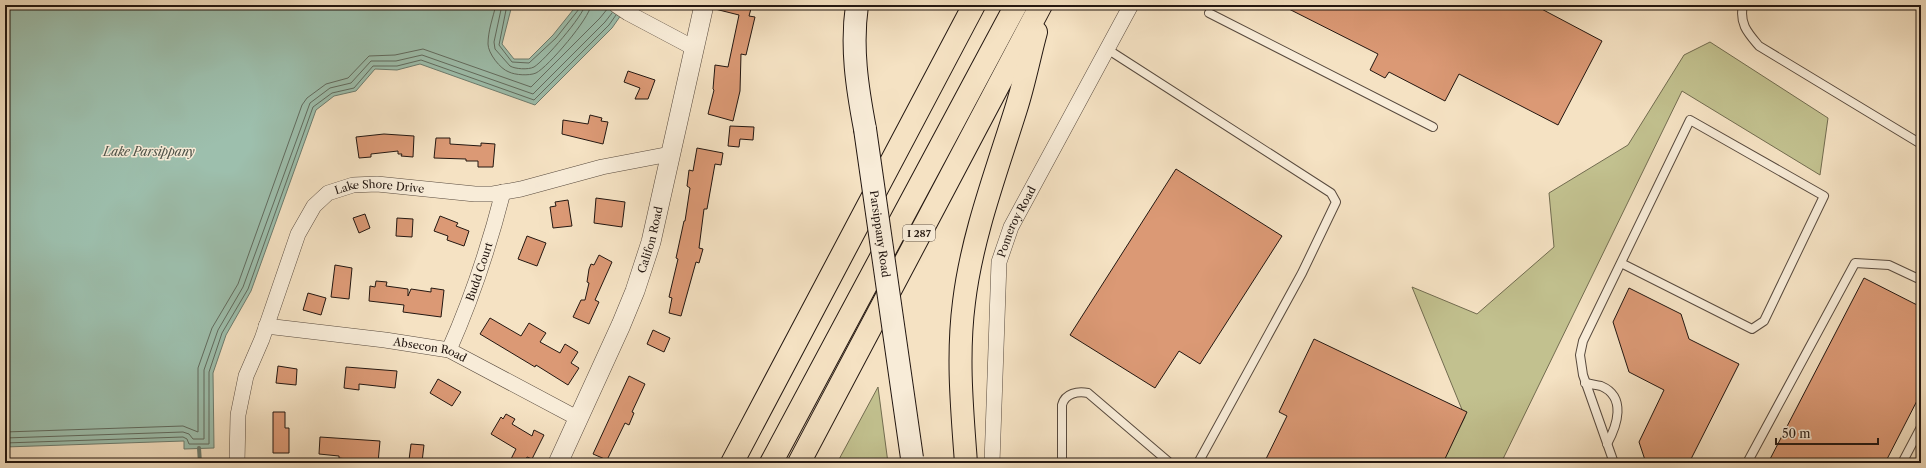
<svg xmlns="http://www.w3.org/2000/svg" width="1926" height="468" font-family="'Libre Caslon Text',serif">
<rect width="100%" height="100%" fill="#f5e2c3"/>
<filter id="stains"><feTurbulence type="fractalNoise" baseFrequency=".005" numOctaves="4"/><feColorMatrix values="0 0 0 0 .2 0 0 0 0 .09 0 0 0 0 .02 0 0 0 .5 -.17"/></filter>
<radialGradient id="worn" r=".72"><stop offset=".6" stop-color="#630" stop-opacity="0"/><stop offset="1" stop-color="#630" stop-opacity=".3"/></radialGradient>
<g fill="#c2c18f" stroke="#726c50">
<polygon points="1710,42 1828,118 1820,175 1682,91 1501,463 1442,463 1465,417 1412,287 1477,314 1554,247 1549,193 1628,145 1684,55"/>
<polygon points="878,387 888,463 837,463"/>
</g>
<polygon fill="#9dbfad" stroke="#6c7c6f" points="5,5 512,5 502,44 514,59 529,59 553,35 577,5 628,5 612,28 535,105 420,64 397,70 375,69 356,91 334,96 316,110 251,291 226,335 213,373 214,448 184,449 184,441 5,447"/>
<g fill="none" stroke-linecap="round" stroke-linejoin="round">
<g stroke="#606b5f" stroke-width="1">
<path d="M496,5C493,17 488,31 488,44C488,53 500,69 509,72C515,75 529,76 536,73C548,67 590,18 591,5"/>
<path d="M502,5L494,42L495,49L510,66C515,69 528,70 534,67C544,61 584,15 585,5"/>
<polyline points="507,5 499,45 512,62 529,63 556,38 579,9 580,5"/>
<polyline points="5,432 183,426 198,432 198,368 212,328 238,284 302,105 307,98 326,84 348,78 369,56 395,55 423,49 531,87 600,18 608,8"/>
<polyline points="5,438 183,432 189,434 193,439 204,439 204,370 218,330 243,287 310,103 330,88 351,83 371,61 396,61 422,55 533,94 605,22 612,13"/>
<polyline points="5,443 183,437 187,439 189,444 209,444 209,372 222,333 248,289 313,107 332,93 354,88 373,66 397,66 421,60 534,100 609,25 616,15"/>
</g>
<polyline stroke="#6c7c6f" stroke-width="4" points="199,448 200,463"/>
</g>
<g fill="#db9975" stroke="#231711">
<polygon points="715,5 752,5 749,16 755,17 746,55 741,54 740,91 733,121 708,114 714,90 713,89 715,65 728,67 739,15 715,9"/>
<polygon points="1281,5 1534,5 1602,41 1558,125 1459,74 1445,101 1389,72 1385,78 1370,70 1378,54"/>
<polygon points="628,71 655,80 648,99 635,99 640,88 624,82"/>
<polygon points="590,115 602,118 601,121 608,122 603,144 562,134 563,120 588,124"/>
<polygon points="730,126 754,127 753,140 740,139 739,147 728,146"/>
<polygon points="384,134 414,136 413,157 401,156 402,154 398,154 398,151 371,154 371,157 359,158 356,137"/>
<polygon points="436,138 450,138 450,144 481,146 481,143 495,144 493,167 478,167 478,161 466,161 466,159 434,158"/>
<polygon points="697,148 723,153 721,165 715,164 707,209 704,209 699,248 703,249 699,263 696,262 681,316 669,313 672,298 669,297 678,259 676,258 684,221 685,221 690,188 687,186 689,170 693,171"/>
<polygon points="1176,169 1282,236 1200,364 1179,351 1155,388 1070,335"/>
<polygon points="596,198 625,202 622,227 594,223"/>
<polygon points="568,200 572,226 553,228 550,207 556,206 555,202"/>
<polygon points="365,214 370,228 359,233 353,218"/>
<polygon points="440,216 458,223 456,226 469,231 464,246 447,240 448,236 434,231"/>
<polygon points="397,218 413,219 412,237 396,236"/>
<polygon points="527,236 546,243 537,266 518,259"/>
<polygon points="599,255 612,262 595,300 599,302 589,324 573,317 581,300 585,300 589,283 587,282 589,269 591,264 594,265"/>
<polygon points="335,265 352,268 349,299 331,297"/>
<polygon points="1864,278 1921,307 1921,393 1885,463 1768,463"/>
<polygon points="376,281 387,282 386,286 408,289 408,296 411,289 431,292 431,288 444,290 441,317 403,312 404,305 369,301 370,286 375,287"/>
<polygon points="1629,288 1681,314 1689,339 1739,364 1689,463 1646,463 1639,442 1664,390 1629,372 1613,322"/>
<polygon points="308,293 326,298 321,315 303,310"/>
<polygon points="490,318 521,336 529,323 546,333 540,342 560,353 565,344 578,352 571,363 579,368 568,385 536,365 535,367 480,334"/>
<polygon points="653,330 670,338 664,352 647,344"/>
<polygon points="1314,339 1467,412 1443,463 1264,463 1287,416 1279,412"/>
<polygon points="278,366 297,369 296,385 276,383"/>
<polygon points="346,367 397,371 395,388 359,384 359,390 344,388"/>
<polygon points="629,376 645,384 632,412 634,413 629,425 625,423 607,460 593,454"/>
<polygon points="438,379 461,392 452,406 430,393"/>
<polygon points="273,412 285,412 285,428 289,428 289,453 273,453"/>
<polygon points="506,414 515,419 512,424 532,436 534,430 544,435 532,459 527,457 524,463 509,463 516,449 491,434 501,417 503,419"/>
<polygon points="320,437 380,441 378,463 339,458 339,456 319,454"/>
<polygon points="411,444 424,445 422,462 409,460"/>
</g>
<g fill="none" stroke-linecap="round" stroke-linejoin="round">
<g stroke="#584a3e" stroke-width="10">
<g id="service">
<path d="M1743,5C1739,24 1748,33 1759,46L1921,144"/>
<polyline points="1209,13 1433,127"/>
<polyline points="1107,49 1331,193 1336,202 1302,273 1198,463"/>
<path d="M1585,383C1590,384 1596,385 1601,386C1627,397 1617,426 1607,444"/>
<path d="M1062,463V405C1065,393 1078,391 1088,393L1170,463"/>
<polyline points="1614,463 1583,375 1580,355 1583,341 1690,120 1824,196 1764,321 1752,329 1621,263"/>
<polyline points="1747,463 1855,263 1889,265 1921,280"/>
<polyline points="1902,463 1921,427"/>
</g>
</g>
<g stroke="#584a3e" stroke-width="16">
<g id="minor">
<polyline points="616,5 628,13 694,48"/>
<path id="s1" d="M266,326L385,340L449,350L579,419"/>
<path id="s2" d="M449,350C472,298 489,247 503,192"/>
<path id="s3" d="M237,463L238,415L246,376L262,339L298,234L314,206L328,193L353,185L377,184L475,194H493L521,189L602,167L670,154"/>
<path id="s4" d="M992,463L999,262L1011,227L1131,5"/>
</g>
</g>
<g stroke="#584a3e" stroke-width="20">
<g id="tertiary">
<path id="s5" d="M558,463L621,325L635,291L651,242L704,5"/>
</g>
</g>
<g stroke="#231711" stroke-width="24">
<path id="secondary" d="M857,5C851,47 857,87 865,129"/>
</g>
<g stroke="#231711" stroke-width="24">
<g id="motorway">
<polyline points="732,463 974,5"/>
<polyline points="771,463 1016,5"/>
<polyline points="799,463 1041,5"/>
<path d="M966,463C962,409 957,356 964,302C972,236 996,173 1016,109C1024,84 1029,58 1036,32"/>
</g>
</g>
<use href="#service" stroke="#f8ecd8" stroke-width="8"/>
<use href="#minor" stroke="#f8ecd8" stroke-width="15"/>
<use href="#tertiary" stroke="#f8ecd8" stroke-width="19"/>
<use href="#secondary" stroke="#f8ecd8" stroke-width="22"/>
<use href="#motorway" stroke="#f5e2c3" stroke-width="22"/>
<g stroke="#231711" stroke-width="24" stroke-linecap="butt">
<g id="secondary-bridge">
<path id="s6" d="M865,129L912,458"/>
</g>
</g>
<use href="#secondary-bridge" stroke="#f8ecd8" stroke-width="22"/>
</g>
<g text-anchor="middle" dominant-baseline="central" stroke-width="3" stroke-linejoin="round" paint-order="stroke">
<rect fill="#f8ecd8" stroke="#63574d" stroke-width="1" x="903" y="225" width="32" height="16" rx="3"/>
<g font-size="10" font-weight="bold" fill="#231711">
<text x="919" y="233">I 287</text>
</g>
<g font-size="11" fill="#231711" stroke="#f8ecd8">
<text stroke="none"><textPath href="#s3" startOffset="343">Lake Shore Drive</textPath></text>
<text stroke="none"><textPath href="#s4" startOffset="245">Pomeroy Road</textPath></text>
<text stroke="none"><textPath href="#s6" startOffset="106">Parsippany Road</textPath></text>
<text stroke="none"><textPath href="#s5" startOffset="242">Califon Road</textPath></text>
<text stroke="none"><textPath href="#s2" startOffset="84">Budd Court</textPath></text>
<text stroke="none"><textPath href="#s1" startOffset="166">Absecon Road</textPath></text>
</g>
<g font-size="12" font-style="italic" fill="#4e5248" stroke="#f8ecd8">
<text x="149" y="151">Lake Parsippany</text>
</g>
</g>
<rect width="1926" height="468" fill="none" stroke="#f5e2c3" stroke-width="20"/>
<rect x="6" y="6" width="1914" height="456" fill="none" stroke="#231711" stroke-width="2"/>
<rect x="10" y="10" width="1906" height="448" fill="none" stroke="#231711"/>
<path d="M1776 438v6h102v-6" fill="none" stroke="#231711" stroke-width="2"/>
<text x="1782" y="438" font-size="12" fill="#231711" stroke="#f8ecd8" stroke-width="3" paint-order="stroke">50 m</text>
<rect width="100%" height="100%" filter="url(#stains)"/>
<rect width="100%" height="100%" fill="url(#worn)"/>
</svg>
